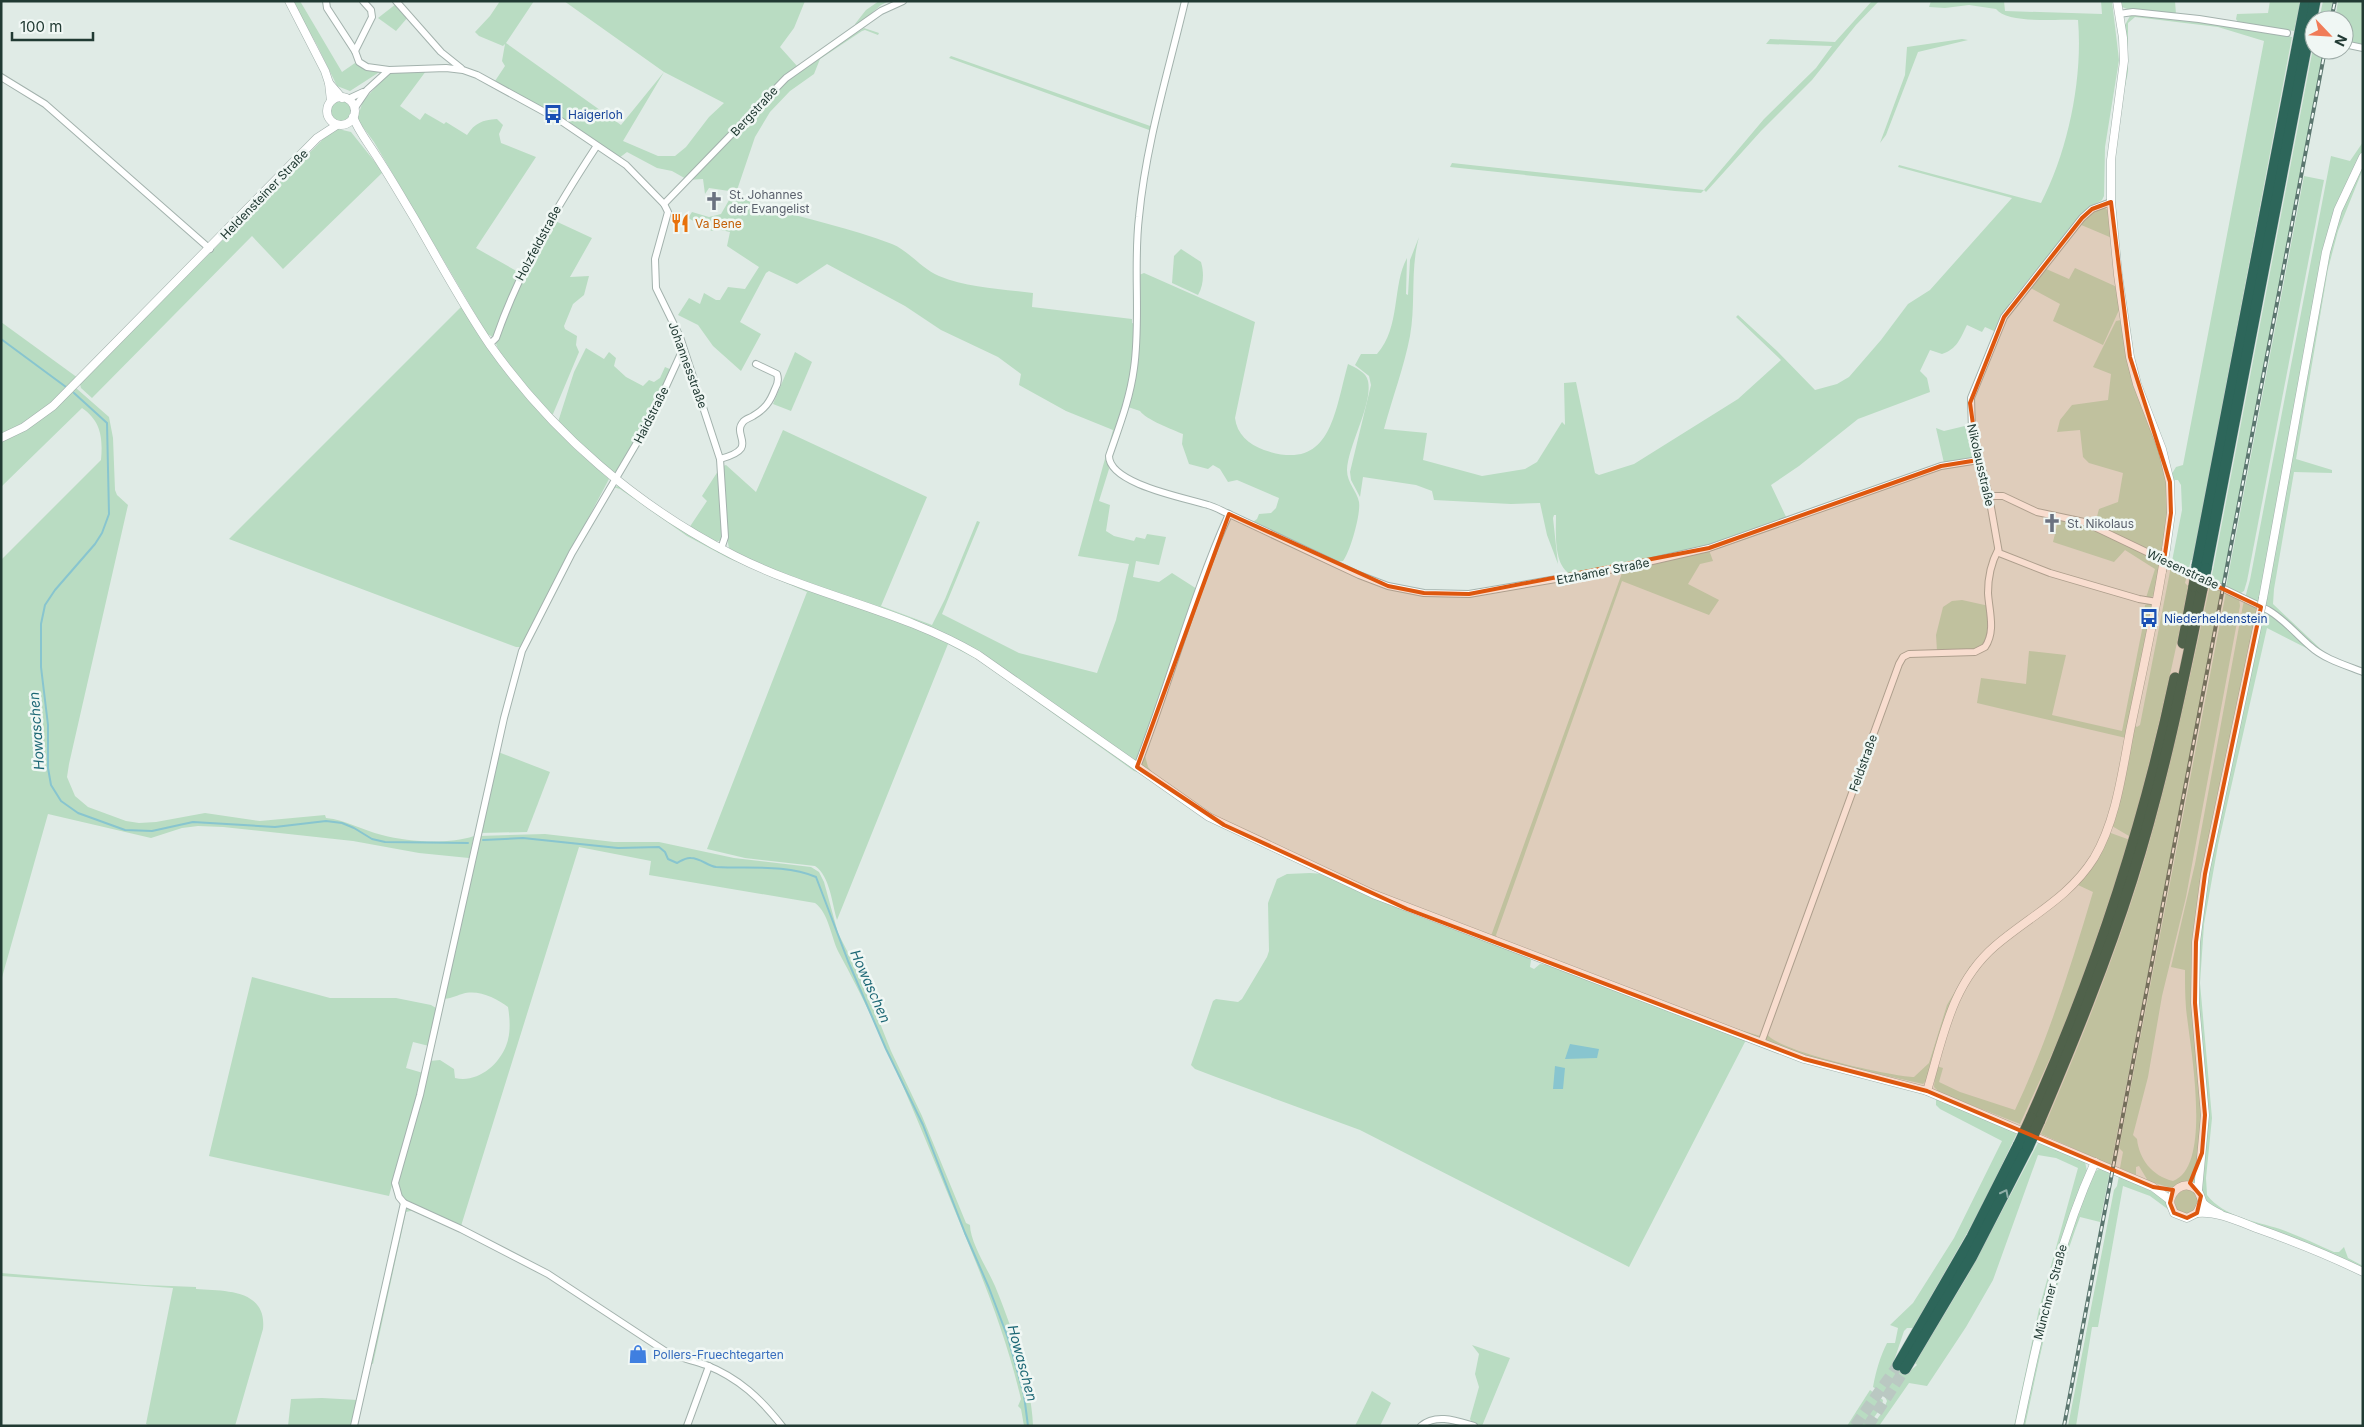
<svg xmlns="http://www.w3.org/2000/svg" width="2364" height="1427" font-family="Inter,sans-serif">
<rect width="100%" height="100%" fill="#e0ebe6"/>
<g fill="#b9dcc2" fill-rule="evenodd">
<polygon points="292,1 300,1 342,72 355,63 364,68 381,71 350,91 337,86 317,45"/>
<path d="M500,1H534L506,43L621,125L664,72L564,1H805L794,28L780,47L797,66H805L864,28L879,33L878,35L865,30L862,31L820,59L814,74L790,91L770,112L755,137L735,196C786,216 841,224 892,244C909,251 922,269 939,276C968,288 1002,289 1033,293L1032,307L1132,319V323L1135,324L1131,378L1107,458L1109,469L1099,501L1110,505L1106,531L1114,536L1134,541L1136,537L1145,539L1147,534L1166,537L1159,565L1136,561L1133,577L1159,582L1172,573L1197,589L1144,752L1148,767L1157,778L1134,771L978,660L948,644L837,920C832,904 830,876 815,866L745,858L707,849L807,592L728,558L687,536L620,489L613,487L619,486L662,517L738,555L729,548L728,543L723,466L726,465L756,492L783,430L927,497L881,606L932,625L945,599L977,521L980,522L942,614L1019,653L1097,673L1116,620L1129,564L1078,556L1113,430L1066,411L1019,385L1021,374L998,357L941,330L905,306L827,264L797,284L769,271L766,273L740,322L761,334L741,371L713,346L698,325L678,315L689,298L700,304L704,293L716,300H720L728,287L745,289L759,267L727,246L730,232L717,229L712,231L688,218L692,212L709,217L721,214L732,195L729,191L709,188L705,194L703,179L688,180L672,171L657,168L627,152L619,158L495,81L505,66L502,61L505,44L503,46L479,36L475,32L490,16ZM664,72L724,103L709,117L686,147L675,156H658L623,141Z"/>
<polygon points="879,1 889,1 881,5 857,26 855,24 866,10"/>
<polygon points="1872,1 1879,1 1856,25 1812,80 1761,131 1706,192 1704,190 1701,193 1675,191 1450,167 1452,163 1704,190 1764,119 1816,68 1832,46 1766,44 1770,39 1835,42"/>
<path d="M1931,1H2004L2005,11L2102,14L2101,1H2112L2119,60L2105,147L2104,196L2102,200L2090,207L2075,223L2011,301L1994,331L1985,327L1982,332L1967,325C1960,339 1957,349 1942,354L1930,350L1920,371L1927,378L1930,392L1858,419L1799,466L1771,485L1788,521L1687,552L1572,575C1553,567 1556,532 1556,515H1554L1553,518L1558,564L1547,535L1540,503L1511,504L1434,500L1432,491L1416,485L1363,477L1360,497L1351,480L1350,472L1371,385L1369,376L1355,365L1361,354H1377C1401,327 1392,285 1407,258L1406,294L1408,295L1410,260L1419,237C1410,269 1416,303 1410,336C1404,367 1392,399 1384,429L1427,433L1423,460L1482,476L1525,469L1537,462L1562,422L1565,425L1564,383L1576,382L1595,473L1599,475L1634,464L1738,399L1781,360L1736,317L1738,315L1777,351L1815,390L1837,384L1849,377L1881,340L1908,304L1930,290L2012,198L1898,167L1899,165L2041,203C2068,151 2083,79 2078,20C2059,19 2007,24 1996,9L1969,5L1945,8L1929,7Z"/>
<polygon points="2120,1 2175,1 2176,14 2127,9 2122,7"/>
<polygon points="2270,1 2301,1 2294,31 2238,22 2236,19 2237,14 2268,13"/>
<polygon points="2323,1 2333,1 2329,20 2319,20"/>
<polygon points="2338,1 2363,1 2363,44 2344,41 2344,20 2335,20"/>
<polygon points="396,4 408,17 396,31 378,18"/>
<path d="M2139,15L2234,26L2292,37L2193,560H2191L2185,583L2188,586C2173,670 2152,752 2131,835L2129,836L2112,826L2134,725L2137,727L2140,725L2182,510L2181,485L2178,480H2175L2173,483L2171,475L2176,467L2183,465L2264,41L2218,27L2135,17L2128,23V72L2119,115L2125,25L2130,16Z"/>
<polygon points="1962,39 1968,40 1918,52 1886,135 1880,143 1905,75 1907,47"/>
<polygon points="2314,43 2314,50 2324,50 2222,586 2211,580"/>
<polygon points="951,56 1153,127 1152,131 949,58"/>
<path d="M426,71L400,106L420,120L425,113L444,124L446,122L467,135C475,123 482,120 497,119L503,125L499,134L501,143L536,157L476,248L520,273L496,335L493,337L487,334L374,142L357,119L363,101L389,73Z"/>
<circle cx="341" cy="111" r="10"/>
<polygon points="334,128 351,132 383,172 283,269 252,236 92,398 81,388 80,384"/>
<path d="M2363,142V169L2338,231L2328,269L2296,459L2332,470V473L2294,472L2274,589L2273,604L2328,656V659L2267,628L2218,845L2204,924L2200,983L2212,1118L2206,1178L2207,1195C2224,1217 2255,1221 2280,1229C2299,1236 2316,1244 2334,1252H2339L2344,1247L2348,1258L2363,1266V1269L2216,1209L2205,1200L2200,1189L2168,1187L2148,1181L2139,1166L2136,1167V1175L2120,1168L2123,1152L2119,1148L2226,592L2239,598L2240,606L2186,897L2162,996L2148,1077L2133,1135L2137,1139C2139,1159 2152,1176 2173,1181C2214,1167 2189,1041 2186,1008C2185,995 2185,982 2185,970L2171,967L2195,864L2243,605L2250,580L2331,156L2350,161Z"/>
<polygon points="2304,176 2324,180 2247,581 2244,591 2239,594 2226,587"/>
<polygon points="2103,207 2108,210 2112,238 2079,224 2089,213"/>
<path d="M551,219L592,238L570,277L589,276L584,295L573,304L564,326L565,329L577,336L576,345L579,352L553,414H549C539,401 497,355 496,343L514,291Z"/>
<path d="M1181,249L1201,262C1204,272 1204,285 1198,295L1172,283L1174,256Z"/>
<polygon points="2044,268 2069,279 2075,268 2117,287 2119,310 2103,345 2053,321 2060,304 2029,287"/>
<path d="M1144,273L1255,322L1235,418C1237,434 1248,444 1264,450C1331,473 1334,414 1348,364C1356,368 1366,372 1368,381C1373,404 1348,445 1347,470C1347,483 1357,491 1359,502C1361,514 1350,552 1343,561L1334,562L1250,524L1257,519L1259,514L1271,513L1276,508L1279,498L1237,480L1228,482L1220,469L1213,465L1208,469L1189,464L1182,444L1183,434C1173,430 1145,419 1140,411L1128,407L1132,388L1139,275Z"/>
<polygon points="462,306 554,427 576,450 609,479 520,647 516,647 229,539"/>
<polygon points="2121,320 2148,419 2165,469 2170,502 2155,596 2146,598 2155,569 2125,550 2114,562 2053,542 2059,517 2095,524 2099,509 2118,502 2123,473 2089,463 2083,457 2080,430 2057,432 2060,420 2072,405 2108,400 2111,374 2093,367 2116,321"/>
<path d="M1,322L78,378C54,401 31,420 1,435Z"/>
<polygon points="586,348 604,359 609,352 616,358 614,366 626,377 643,386 649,380 654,382 660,378 665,367 672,370 655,407 620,468 615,473 611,473 558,422 574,372"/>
<polygon points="795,352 812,362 791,411 773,404"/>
<path d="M76,388L109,417L113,438L115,490L117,495L128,505L69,764L67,777L75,796L88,807L126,821L139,823L156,822L205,813L260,821L325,815L326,818C346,820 362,830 382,835C409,842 447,845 474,836L469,858L419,853L353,841L223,827L198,826L182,828L151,838L48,814L1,981V560L101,460C103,438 101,421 82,408L1,487V441Z"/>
<polygon points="1969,425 1975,454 1973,458 1944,463 1936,428 1944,431"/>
<polygon points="720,468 723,536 721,540 716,542 689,528 707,501 702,496"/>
<polygon points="1709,550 1713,561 1700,564 1688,584 1719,600 1709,615 1622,581 1496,935 1497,938 1731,1027 1760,1036 1759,1039 1491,936 1622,573 1624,574 1627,569"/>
<path d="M2210,585L2222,590L2111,1165L2041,1134C2080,1044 2117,952 2145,858C2171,768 2190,676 2210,585Z"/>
<polygon points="1962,600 1989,606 1988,637 1980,649 1937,651 1936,635 1943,607 1952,601"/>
<polygon points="2148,604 2153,605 2126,738 1977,703 1981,678 2026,684 2029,651 2066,655 2052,715 2122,731 2143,625 2145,605"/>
<polygon points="498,752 550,772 527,832 480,833"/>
<path d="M2108,832L2130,840L2071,1012L2020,1124L1940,1093L1934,1087L1936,1066L1943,1068L1939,1082L1960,1092L2015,1110C2048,1040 2071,966 2093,892L2078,885Z"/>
<path d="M545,834L614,842H659L734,858L811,867L819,872L824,882L838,933L866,988L891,1051L922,1116L966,1223L970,1225C970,1242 988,1270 995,1286C1011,1325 1032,1384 1033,1426H1024L1021,1409L1018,1406L1021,1399L1019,1391C1003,1325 976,1262 950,1199C916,1116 882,1032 839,953C831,938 829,913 815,903L649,875L651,861L579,847L461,1226L409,1204L402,1198L397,1185L430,1061L440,1060L454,1069L455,1078C477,1083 498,1066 506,1046C511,1034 510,1019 508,1007C496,998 478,989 462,994C455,996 450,999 442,999L479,836Z"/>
<polygon points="1310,873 1324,874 1412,914 1528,957 1531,960 1530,967 1534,969 1540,964 1547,965 1746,1040 1629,1267 1360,1130 1216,1077 1195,1069 1191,1065 1213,1001 1216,999 1238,1002 1242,999 1267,957 1269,951 1268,903 1277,879 1287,874"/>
<path d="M1970,966H1973L1953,998L1946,1014L1928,1079L1923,1084L1812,1059L1766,1041L1767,1033C1771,1050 1894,1077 1914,1077L1929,1063L1947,1005Z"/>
<polygon points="252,977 330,998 396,998 431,1005 436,1008 429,1046 413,1042 406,1068 423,1073 389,1196 209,1156"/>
<path d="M1936,1097L2017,1133L1983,1205L1913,1328H1907L1904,1331L1894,1361L1910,1371L1917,1365L1915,1363L1968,1275L2039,1141L2080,1158L2085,1162L2087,1171L2093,1173L2099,1169L2110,1171L2100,1222L2080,1217C2054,1285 2040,1355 2025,1426H2014L2039,1309L2078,1168L2056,1158L2038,1155L1993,1280L1966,1327L1927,1386L1909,1383L1879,1426H1872L1883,1411L1887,1401L1883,1393L1873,1387C1876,1371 1880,1357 1887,1343H1895L1898,1328L1890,1325L1913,1303L1954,1238L2002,1141L1940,1109L1936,1105Z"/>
<polygon points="2119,1176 2163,1197 2167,1200 2169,1210 2150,1196 2123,1186 2098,1327 2092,1327 2076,1426 2068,1426 2114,1190 2117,1186"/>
<circle cx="2187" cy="1202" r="12"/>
<polygon points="409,1208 415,1210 406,1212 373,1364 370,1363 405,1210"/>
<path d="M1,1273L145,1285L196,1287V1289C225,1291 267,1289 263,1329L235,1426H150L146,1424L173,1288L1,1276Z"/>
<polygon points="1472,1345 1510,1358 1482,1426 1472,1423 1470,1419 1479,1387 1475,1374 1479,1354"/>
<polygon points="1870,1390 1883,1400 1882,1406 1868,1426 1847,1426"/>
<polygon points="1372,1391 1391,1403 1380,1426 1355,1426"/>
<polygon points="322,1398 358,1400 352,1426 288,1426 291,1399"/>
</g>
<g fill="#88c5cf">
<polygon points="1570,1044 1599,1049 1597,1058 1565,1059"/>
<polygon points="1555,1066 1565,1068 1563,1089 1553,1089"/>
</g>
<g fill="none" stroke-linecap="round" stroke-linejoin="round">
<g stroke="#88c5cf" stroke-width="2">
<polyline points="1,339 66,387"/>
<polyline points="74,393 107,423 109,514 102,533 95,544 55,590 45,605 41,624 41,667 48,725 48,768 51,785 61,801 78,813 125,830 152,831 193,822 275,827 326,821 342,823 354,828 372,839 385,842 468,843"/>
<path d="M483,840L523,838L618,848L659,847L665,852L668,859L677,863C681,861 686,857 691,858C700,858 708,866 716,867C749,869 785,864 816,877L848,961L886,1049L923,1125L965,1233L989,1288L1008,1338L1024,1395L1028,1426"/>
</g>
<g stroke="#bac8c2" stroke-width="11" stroke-dasharray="11 5.5" stroke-linecap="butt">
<polyline points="1855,1426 1898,1365"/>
<polyline points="1868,1426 1905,1369"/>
</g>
<g stroke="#a3b2ad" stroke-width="8">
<g id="minor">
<polyline points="326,1 327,8 355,51 359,62 367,67 389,70"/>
<polyline points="396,1 441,52 461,68"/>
<polyline points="2119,14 2133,12 2199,19 2287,33"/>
<polyline points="2344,44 2363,48"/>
<polyline points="355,51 372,17 371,10 363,1"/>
<polyline points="1,77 45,104 210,249"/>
<polyline points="348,99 363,92"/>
<polyline points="354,109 367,90 389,70 446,68 463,70 477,75 561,121 626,165 664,204 668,212 655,259 656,288 680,337 720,459 725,537 721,549"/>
<polyline points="2111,202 2092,209 2082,218 2004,317 1971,398 1972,431 1989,496 1999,553 2050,573 2139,599 2157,602"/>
<polyline points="664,204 786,78 881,11 903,1"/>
<path d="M490,344L496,338C520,269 556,208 596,147"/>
<path d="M683,349L652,417L572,553L522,651L504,718L420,1095L395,1183L399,1197L404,1203L461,1229L548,1274L665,1351C679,1358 692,1360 706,1365C739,1378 761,1399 782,1426"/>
<path d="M720,459C761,448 731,436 743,422C745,419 750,418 753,416C765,409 770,402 775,389C778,384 779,380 777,374L756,364"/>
<path d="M1989,496H2003L2037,512L2084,522L2268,610C2285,620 2296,634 2310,646C2324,659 2345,665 2363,672"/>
<polyline points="1229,514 1359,575 1388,586 1424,593 1469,594 1626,567 1709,548 1941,466 1979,460"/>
<path d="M1137,767C1170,683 1192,596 1229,514C1222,511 1215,507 1208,505C1186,498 1109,484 1109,456C1119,427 1130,399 1134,368C1141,318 1133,267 1139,217C1146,143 1168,73 1185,1"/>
<path d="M1761,1043L1899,664L1903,657L1909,654L1975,652L1985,647C1996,631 1989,611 1988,593C1988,578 1991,563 1998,550"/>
<polyline points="354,1426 404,1203"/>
<polyline points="687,1426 709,1366"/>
<path d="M1421,1426C1436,1413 1457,1421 1474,1426"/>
</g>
</g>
<g stroke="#a3b2ad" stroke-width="9">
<g id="tertiary">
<polyline points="289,1 325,71 329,83 331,101"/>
<polyline points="2117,1 2123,38 2124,61 2111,160 2111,202 2118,275 2130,357 2137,384 2162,449 2170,482 2171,513 2166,549"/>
<polyline points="329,83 342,98"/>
<circle cx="341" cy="111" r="14"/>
<path d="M353,117C359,132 369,144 377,157C390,177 401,196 413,216C438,259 462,304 490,345C553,434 638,507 735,556C814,596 902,610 978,655L1209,817L1373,894L1804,1059L1927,1091L2153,1187L2170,1200"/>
<polyline points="1,438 24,427 53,406 317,138 337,125"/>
<polyline points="2263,598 2326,252 2338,210 2363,157"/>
<path d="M1927,1091C1943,1038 1951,984 1995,946C2030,916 2069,898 2094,858C2116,821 2122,773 2130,731C2141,678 2153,625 2162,571"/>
<polyline points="2198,1190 2205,1115 2195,1003 2196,942 2205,874 2259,618"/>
<path d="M2202,1202L2197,1213L2187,1218L2174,1213L2170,1203C2171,1190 2184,1180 2196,1189C2201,1193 2200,1198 2203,1203C2207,1208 2215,1211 2220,1214"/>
<path d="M2197,1213C2217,1211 2238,1221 2256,1228C2293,1241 2328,1255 2363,1272"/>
<path d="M2019,1426C2038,1335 2057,1246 2095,1162"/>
</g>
</g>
<g stroke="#c1c8c6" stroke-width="12">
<g id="motorway">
<polyline points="2197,566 2306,1"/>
<polyline points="2206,569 2315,1"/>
<polyline points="2183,643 2194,586"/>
<path d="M2031,1118C2094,977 2143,830 2175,678"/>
<path d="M2039,1122C2073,1042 2106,962 2132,879C2162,784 2182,686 2202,589"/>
<polyline points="1898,1365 1972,1237 2019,1144"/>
<polyline points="1905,1369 1971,1258 2028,1147"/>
</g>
</g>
<use href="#minor" stroke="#fff" stroke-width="6"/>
<use href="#tertiary" stroke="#fff" stroke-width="8"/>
<use href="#motorway" stroke="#2d665a" stroke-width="11"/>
<g stroke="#5b766f" stroke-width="4">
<g id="rail">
<polyline points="2331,20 2335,1"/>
<polyline points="2064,1426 2325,50"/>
</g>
</g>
<use href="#rail" stroke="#f0f7f4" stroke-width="2" stroke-dasharray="5.5" stroke-linecap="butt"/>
<g stroke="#a3b2ad" stroke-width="9" stroke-linecap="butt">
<g id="tertiary-bridge">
<polyline points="2162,571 2166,549"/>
<polyline points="2259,618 2263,598"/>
</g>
</g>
<g stroke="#c1c8c6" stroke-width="12" stroke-linecap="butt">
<g id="motorway-bridge">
<polyline points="2194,586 2197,566"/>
<polyline points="2202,589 2206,569"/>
<polyline points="2019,1144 2031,1118"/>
<polyline points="2028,1147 2039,1122"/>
</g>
</g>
<use href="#tertiary-bridge" stroke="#fff" stroke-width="8"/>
<use href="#motorway-bridge" stroke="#2d665a" stroke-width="11"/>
</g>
<defs><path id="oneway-chevron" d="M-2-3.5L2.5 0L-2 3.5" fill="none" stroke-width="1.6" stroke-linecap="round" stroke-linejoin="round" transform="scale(1.25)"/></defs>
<use stroke="#8eaea7" href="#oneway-chevron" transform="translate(2005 1193) rotate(-63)"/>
<path fill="#de570e" fill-opacity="0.2" stroke="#de570e" stroke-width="4" stroke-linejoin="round" d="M2111,202L2130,357L2170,482L2171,513L2164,561L2261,607L2205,874L2196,942L2195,1003L2205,1115L2202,1153L2190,1183L2201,1196L2197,1213L2187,1218L2174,1213L2170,1203L2173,1190L2153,1187L1927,1091L1804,1059L1407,909L1224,825L1137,767L1229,514L1388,586L1424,593L1469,594L1709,548L1941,466L1978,460L1970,403L2004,317L2082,218L2092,209Z"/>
<defs>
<g id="bus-bare" transform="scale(1.5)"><path d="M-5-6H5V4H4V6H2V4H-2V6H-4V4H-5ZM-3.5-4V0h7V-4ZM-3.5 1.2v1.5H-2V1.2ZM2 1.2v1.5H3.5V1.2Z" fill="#1a4fb4" stroke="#f0f7f4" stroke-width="2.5" paint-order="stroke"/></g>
<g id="church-bare" transform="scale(1.5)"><path d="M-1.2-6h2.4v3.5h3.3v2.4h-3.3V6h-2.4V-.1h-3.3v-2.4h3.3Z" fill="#6b7280" stroke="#f0f7f4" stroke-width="2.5" paint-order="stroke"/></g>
<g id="restaurant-bare" transform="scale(1.5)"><path d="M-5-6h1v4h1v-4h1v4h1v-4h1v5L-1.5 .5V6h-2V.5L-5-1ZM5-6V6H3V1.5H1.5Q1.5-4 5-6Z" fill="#e8710a" stroke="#f0f7f4" stroke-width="2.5" paint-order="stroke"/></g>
<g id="shop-bare" transform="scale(1.5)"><path d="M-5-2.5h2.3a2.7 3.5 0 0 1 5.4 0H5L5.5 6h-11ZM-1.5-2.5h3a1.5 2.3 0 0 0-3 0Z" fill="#3f7fe0" stroke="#f0f7f4" stroke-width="2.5" paint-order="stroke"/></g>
</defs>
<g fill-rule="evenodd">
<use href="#bus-bare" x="553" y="114"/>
<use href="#church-bare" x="714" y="201"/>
<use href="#restaurant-bare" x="680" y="223"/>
<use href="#church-bare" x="2052" y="523"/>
<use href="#bus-bare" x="2149" y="618"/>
<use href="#shop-bare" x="638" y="1354"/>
</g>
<g text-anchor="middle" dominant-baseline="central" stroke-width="5" stroke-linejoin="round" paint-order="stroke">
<g font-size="12" fill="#213a33" stroke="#f0f7f4">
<text transform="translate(754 111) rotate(-47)">Bergstraße</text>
<text transform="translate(264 194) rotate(-46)">Heldensteiner Straße</text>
<text transform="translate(538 243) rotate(-62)">Holzfeldstraße</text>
<text transform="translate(688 365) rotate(70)">Johannesstraße</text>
<text transform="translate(651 415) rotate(-63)">Haidstraße</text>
<text transform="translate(1981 465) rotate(77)">Nikolausstraße</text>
<text transform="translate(2183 569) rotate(25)">Wiesenstraße</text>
<text transform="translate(1603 571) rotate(-11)">Etzhamer Straße</text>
<text transform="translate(1863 763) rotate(-70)">Feldstraße</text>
<text transform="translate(2050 1292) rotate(-75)">Münchner Straße</text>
</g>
<g font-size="12" fill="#164399" stroke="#f0f7f4" text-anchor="start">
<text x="568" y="114">Haigerloh</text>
<text x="2164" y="618">Niederheldenstein</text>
</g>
<g font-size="12" fill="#5b616d" stroke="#f0f7f4" text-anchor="start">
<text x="729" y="194">St. Johannes<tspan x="729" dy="14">der Evangelist</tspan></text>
<text x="2067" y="523">St. Nikolaus</text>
</g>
<g font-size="12" fill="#c56008" stroke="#f0f7f4" text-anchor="start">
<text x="695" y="223">Va Bene</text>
</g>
<g font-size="12" fill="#366cbe" stroke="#f0f7f4" text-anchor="start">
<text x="653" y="1354">Pollers-Fruechtegarten</text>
</g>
<g font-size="14" font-style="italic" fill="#1c6775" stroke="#f0f7f4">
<text transform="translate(36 731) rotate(-94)">Howaschen</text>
<text transform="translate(871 986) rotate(66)">Howaschen</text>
<text transform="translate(1023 1363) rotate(75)">Howaschen</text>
</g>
</g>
<rect width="2364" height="1427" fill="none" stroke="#213a33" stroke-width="5"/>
<g transform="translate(2329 35) rotate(115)"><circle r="24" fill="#f0f7f4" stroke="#9daba7"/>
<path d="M0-4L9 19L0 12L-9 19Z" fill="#f07c58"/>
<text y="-8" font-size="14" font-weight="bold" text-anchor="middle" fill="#213a33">N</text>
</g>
<path d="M12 32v8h81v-8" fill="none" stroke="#213a33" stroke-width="2.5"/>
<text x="20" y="32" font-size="15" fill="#213a33" stroke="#f0f7f4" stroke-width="4" paint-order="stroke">100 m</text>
</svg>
